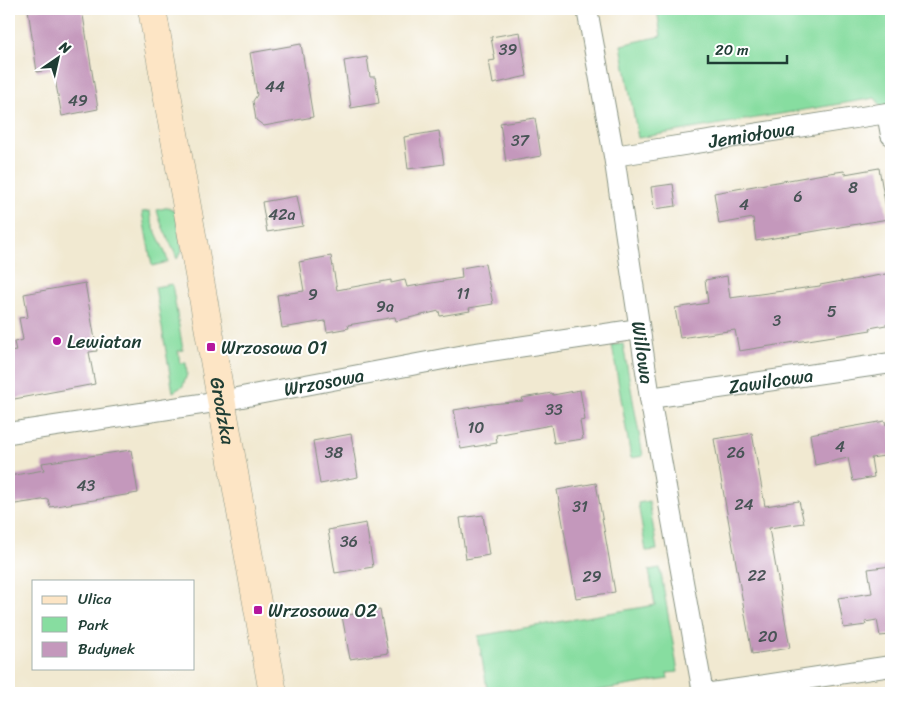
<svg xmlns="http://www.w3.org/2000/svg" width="900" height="702" font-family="Sriracha,sans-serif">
<rect width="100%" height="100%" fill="#fff"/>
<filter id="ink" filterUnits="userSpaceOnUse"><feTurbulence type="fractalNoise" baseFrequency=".02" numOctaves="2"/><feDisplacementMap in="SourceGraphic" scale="10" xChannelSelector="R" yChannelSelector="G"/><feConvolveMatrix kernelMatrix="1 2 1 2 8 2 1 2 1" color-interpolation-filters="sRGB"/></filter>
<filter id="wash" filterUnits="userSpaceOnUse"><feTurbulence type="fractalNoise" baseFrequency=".0096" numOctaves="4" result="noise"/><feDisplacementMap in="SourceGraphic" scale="20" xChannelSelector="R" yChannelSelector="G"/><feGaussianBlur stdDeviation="1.12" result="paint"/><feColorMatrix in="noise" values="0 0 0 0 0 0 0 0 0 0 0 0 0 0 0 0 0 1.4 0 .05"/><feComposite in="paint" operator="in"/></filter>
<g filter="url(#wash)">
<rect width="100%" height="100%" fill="#f1e9d1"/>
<g fill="#87dda0" stroke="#538d6a">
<polygon points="657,9 891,9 891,112 887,113 875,98 638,138 621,45 661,36"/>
<path d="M169,207L176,212L182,251L177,259C171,242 161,228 157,210Z"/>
<path d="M150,211C151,229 164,244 168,262L152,266L142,212Z"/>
<polygon points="172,284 183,350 178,351 180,363 186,363 187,374 183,386 173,392 155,287"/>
<polygon points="623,344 643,456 631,458 612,345"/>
<polygon points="649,501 657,550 646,551 638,503"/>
<polygon points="660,568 678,672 667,673 668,679 583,693 488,693 478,636 655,605 649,570"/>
</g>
<g id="blocks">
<g fill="#c498bc">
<polygon points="28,9 82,9 98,109 62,116 53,69 37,72"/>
<polygon points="520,32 527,76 493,84 489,61 495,60 491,37"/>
<polygon points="301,44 313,117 264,126 256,120 253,101 257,95 250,53"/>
<polygon points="367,57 370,77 375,77 379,103 351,108 344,61"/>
<polygon points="535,118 541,156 506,162 500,123"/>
<polygon points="439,131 444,164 408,169 404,137"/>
<polygon points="879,168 888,219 756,241 753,218 719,224 714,193 823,174 844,171 845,174"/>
<polygon points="673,184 676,206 654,209 651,187"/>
<polygon points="297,196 303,226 267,232 262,202"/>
<polygon points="331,256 337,290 391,280 391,283 405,280 407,287 462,278 461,268 485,264 493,304 469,308 470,311 440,316 439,311 396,321 395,317 348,325 349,328 327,332 325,321 282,328 277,295 304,291 299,262"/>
<polygon points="891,273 891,324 870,328 871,330 739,351 735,330 680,338 675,308 708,303 705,280 727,276 730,298 820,286 820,285 842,281 842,282"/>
<polygon points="85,283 97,351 89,352 95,384 9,400 9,352 16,351 14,342 23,340 19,318 28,317 24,294"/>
<polygon points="580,390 585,420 580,421 583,439 554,443 551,425 496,435 497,443 461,449 454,410 491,404 523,401 522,398 552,393 553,395"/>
<polygon points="885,421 886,425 891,424 891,455 871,458 874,477 853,481 848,458 815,465 810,434"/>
<polygon points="752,433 765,506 799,501 804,523 769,528 790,648 752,654 714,439"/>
<polygon points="351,434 358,477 320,484 313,441"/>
<polygon points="131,450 138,493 50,507 48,499 9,505 9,476 44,470 42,463"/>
<polygon points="596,483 615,592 576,598 557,490"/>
<polygon points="483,515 489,555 466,559 460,518"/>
<polygon points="366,523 373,567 335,573 328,530"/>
<polygon points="891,566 891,635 880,636 877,620 865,622 866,625 844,628 838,598 872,593 868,569"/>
<polygon points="380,610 388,653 350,659 342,616"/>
</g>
</g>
</g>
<g filter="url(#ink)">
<use href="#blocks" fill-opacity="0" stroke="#889382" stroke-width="1"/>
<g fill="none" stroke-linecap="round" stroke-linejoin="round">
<g stroke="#889382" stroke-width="22">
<g id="street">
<path id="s1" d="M587,9L614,156L650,398L703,693"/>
<path id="s2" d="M614,156L887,113L891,135"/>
<path id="s3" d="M650,398L891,363"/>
<path id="s4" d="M9,433L221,401L470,354L639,329"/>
<polyline points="712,693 891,666"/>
</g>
</g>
<g stroke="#889382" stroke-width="29">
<g id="secondary">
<path id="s5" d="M152,9L273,693"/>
</g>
</g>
<use href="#street" stroke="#fff" stroke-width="20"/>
<use href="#secondary" stroke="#fde5c5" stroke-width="28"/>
</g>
</g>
<g fill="#b5179e" stroke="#fff" stroke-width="2">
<circle cx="57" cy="341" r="5"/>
<rect x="206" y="342" width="10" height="10" rx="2.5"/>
<rect x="253" y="605" width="10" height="10" rx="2.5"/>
</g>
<g text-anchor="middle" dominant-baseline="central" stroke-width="4" stroke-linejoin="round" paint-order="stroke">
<g font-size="16" fill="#485456">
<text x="508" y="49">39</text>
<text x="275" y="86">44</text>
<text x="78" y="100">49</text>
<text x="520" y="140">37</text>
<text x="853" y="187">8</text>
<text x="798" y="196">6</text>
<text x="744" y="204">4</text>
<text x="282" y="214">42a</text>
<text x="463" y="293">11</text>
<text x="313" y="294">9</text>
<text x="385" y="306">9a</text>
<text x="832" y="311">5</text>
<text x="777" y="320">3</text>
<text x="554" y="409">33</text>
<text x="476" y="427">10</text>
<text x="840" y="446">4</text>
<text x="334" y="452">38</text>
<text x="736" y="452">26</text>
<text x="86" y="485">43</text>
<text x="744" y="504">24</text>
<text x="580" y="506">31</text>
<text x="349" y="541">36</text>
<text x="757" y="575">22</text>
<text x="592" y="576">29</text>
<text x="768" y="636">20</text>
</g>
<g font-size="19" fill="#1f3d34" stroke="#fff">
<text stroke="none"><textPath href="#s2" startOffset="139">Jemiołowa</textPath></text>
<text stroke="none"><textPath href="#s1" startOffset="348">Willowa</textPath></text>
<text stroke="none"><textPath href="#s3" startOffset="122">Zawilcowa</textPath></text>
<text stroke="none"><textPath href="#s4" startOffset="319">Wrzosowa</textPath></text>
<text stroke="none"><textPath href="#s5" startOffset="408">Grodzka</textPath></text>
</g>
<g font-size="19" fill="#1f3d34" stroke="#fff" text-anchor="start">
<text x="67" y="341">Lewiatan</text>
<text x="221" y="347">Wrzosowa 01</text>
<text x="268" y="610">Wrzosowa 02</text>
</g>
</g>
<rect width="900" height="702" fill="none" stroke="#fff" stroke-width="30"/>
<rect x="32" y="580" width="162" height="90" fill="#ffffff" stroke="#a5b1ae"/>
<rect x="42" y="596" width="25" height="8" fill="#fde5c5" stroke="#a5b1ae"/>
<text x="78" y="604" font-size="15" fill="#1f3d34">Ulica</text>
<rect x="42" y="617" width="25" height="15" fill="#87dda0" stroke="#a5b1ae"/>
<text x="78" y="630" font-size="15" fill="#1f3d34">Park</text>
<rect x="42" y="642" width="25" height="15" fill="#c498bc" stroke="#a5b1ae"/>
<text x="78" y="654" font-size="15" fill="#1f3d34">Budynek</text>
<g transform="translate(58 58) rotate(34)" stroke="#ffffff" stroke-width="4" paint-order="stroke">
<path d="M0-4L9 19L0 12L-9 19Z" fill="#1f3d34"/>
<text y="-8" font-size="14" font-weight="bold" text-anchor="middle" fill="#1f3d34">N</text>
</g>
<path d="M708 55v8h79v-8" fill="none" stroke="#1f3d34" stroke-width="2.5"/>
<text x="715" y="55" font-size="15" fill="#1f3d34" stroke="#ffffff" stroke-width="4" paint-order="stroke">20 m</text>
</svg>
